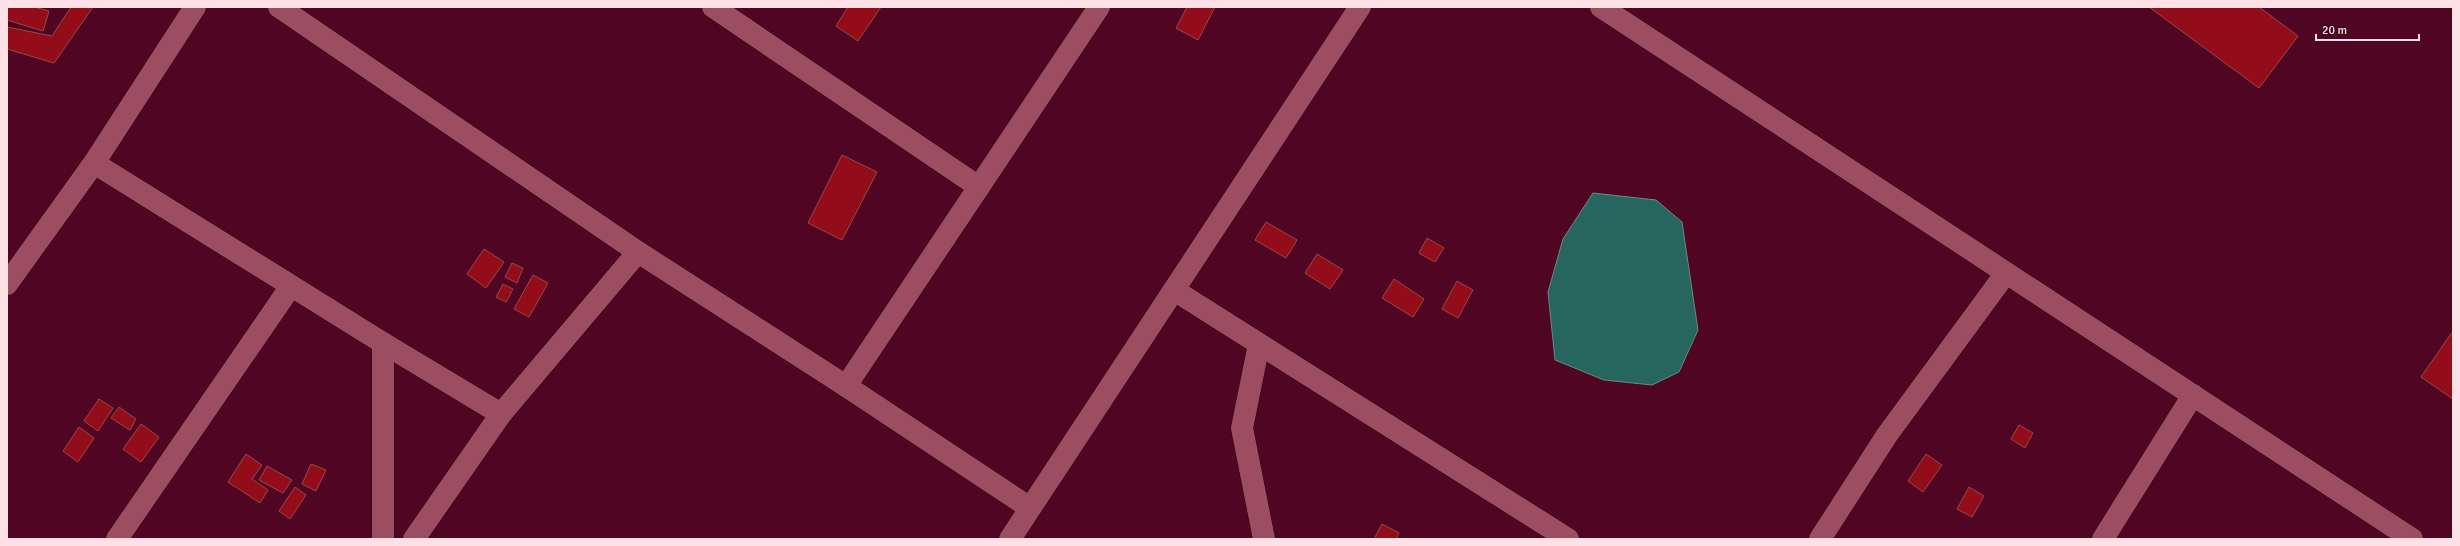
<svg xmlns="http://www.w3.org/2000/svg" width="2460" height="546" font-family="Signika,sans-serif">
<rect width="100%" height="100%" fill="#500523"/>
<polygon fill="#26665e" stroke="#678b87" points="1593,193 1656,200 1682,222 1698,330 1679,372 1652,385 1604,380 1555,360 1548,292 1563,239"/>
<g fill="#930c1a" stroke="#994946">
<polygon points="7,7 34,7 49,11 43,31 7,20"/>
<polygon points="71,7 93,7 54,63 7,49 7,27 52,36"/>
<polygon points="848,7 881,7 858,41 836,26"/>
<polygon points="1187,7 1215,7 1198,40 1176,28"/>
<polygon points="2149,7 2259,7 2298,36 2259,88"/>
<polygon points="842,155 877,172 842,240 808,223"/>
<polygon points="1266,222 1297,240 1286,258 1255,240"/>
<polygon points="1427,238 1444,248 1435,262 1419,253"/>
<polygon points="484,249 504,262 486,288 467,274"/>
<polygon points="1317,254 1343,270 1330,289 1305,273"/>
<polygon points="512,263 523,268 517,283 505,277"/>
<polygon points="533,275 548,283 529,317 514,309"/>
<polygon points="1394,279 1424,299 1413,317 1382,298"/>
<polygon points="1457,281 1473,290 1458,318 1442,309"/>
<polygon points="503,284 513,289 506,302 496,297"/>
<polygon points="2453,331 2453,399 2421,377"/>
<polygon points="99,399 113,408 98,431 84,421"/>
<polygon points="119,407 136,419 130,430 111,418"/>
<polygon points="141,424 159,437 141,462 123,449"/>
<polygon points="2019,425 2033,433 2025,448 2011,439"/>
<polygon points="79,427 94,438 78,462 63,451"/>
<polygon points="246,454 262,465 252,479 268,490 260,503 228,482"/>
<polygon points="1926,454 1942,465 1923,492 1908,481"/>
<polygon points="311,464 326,470 316,491 302,484"/>
<polygon points="267,466 292,480 283,493 259,480"/>
<polygon points="295,487 306,495 290,519 279,511"/>
<polygon points="1969,487 1984,496 1972,517 1957,509"/>
<polygon points="1382,524 1399,533 1396,539 1374,539"/>
</g>
<g fill="none" stroke-linecap="round" stroke-linejoin="round">
<g stroke="#27030f" stroke-width="23">
<g id="street">
<polyline points="279,7 638,252 846,386 1030,508"/>
<polyline points="713,7 979,187"/>
<polyline points="1601,7 2412,539"/>
<polyline points="94,163 383,343 501,414"/>
<polyline points="7,284 94,163 195,7"/>
<polyline points="1174,290 1568,539"/>
<polyline points="383,343 383,539"/>
<polyline points="1259,344 1242,428 1264,539"/>
<polyline points="846,386 1099,7"/>
<polyline points="117,539 291,286"/>
<polyline points="414,539 501,414 638,252"/>
<polyline points="1010,539 1360,7"/>
<polyline points="1820,539 1887,435 2006,273"/>
<polyline points="2103,539 2193,395"/>
</g>
</g>
<use href="#street" stroke="#9c4d62" stroke-width="22"/>
</g>
<rect width="2460" height="546" fill="none" stroke="#fee1e7" stroke-width="16"/>
<path d="M2316 34v6h103v-6" fill="none" stroke="#fee1e7" stroke-width="2"/>
<text x="2322" y="34" font-size="12" fill="#fee1e7" stroke="#3e061b" stroke-width="3" paint-order="stroke">20 m</text>
</svg>
